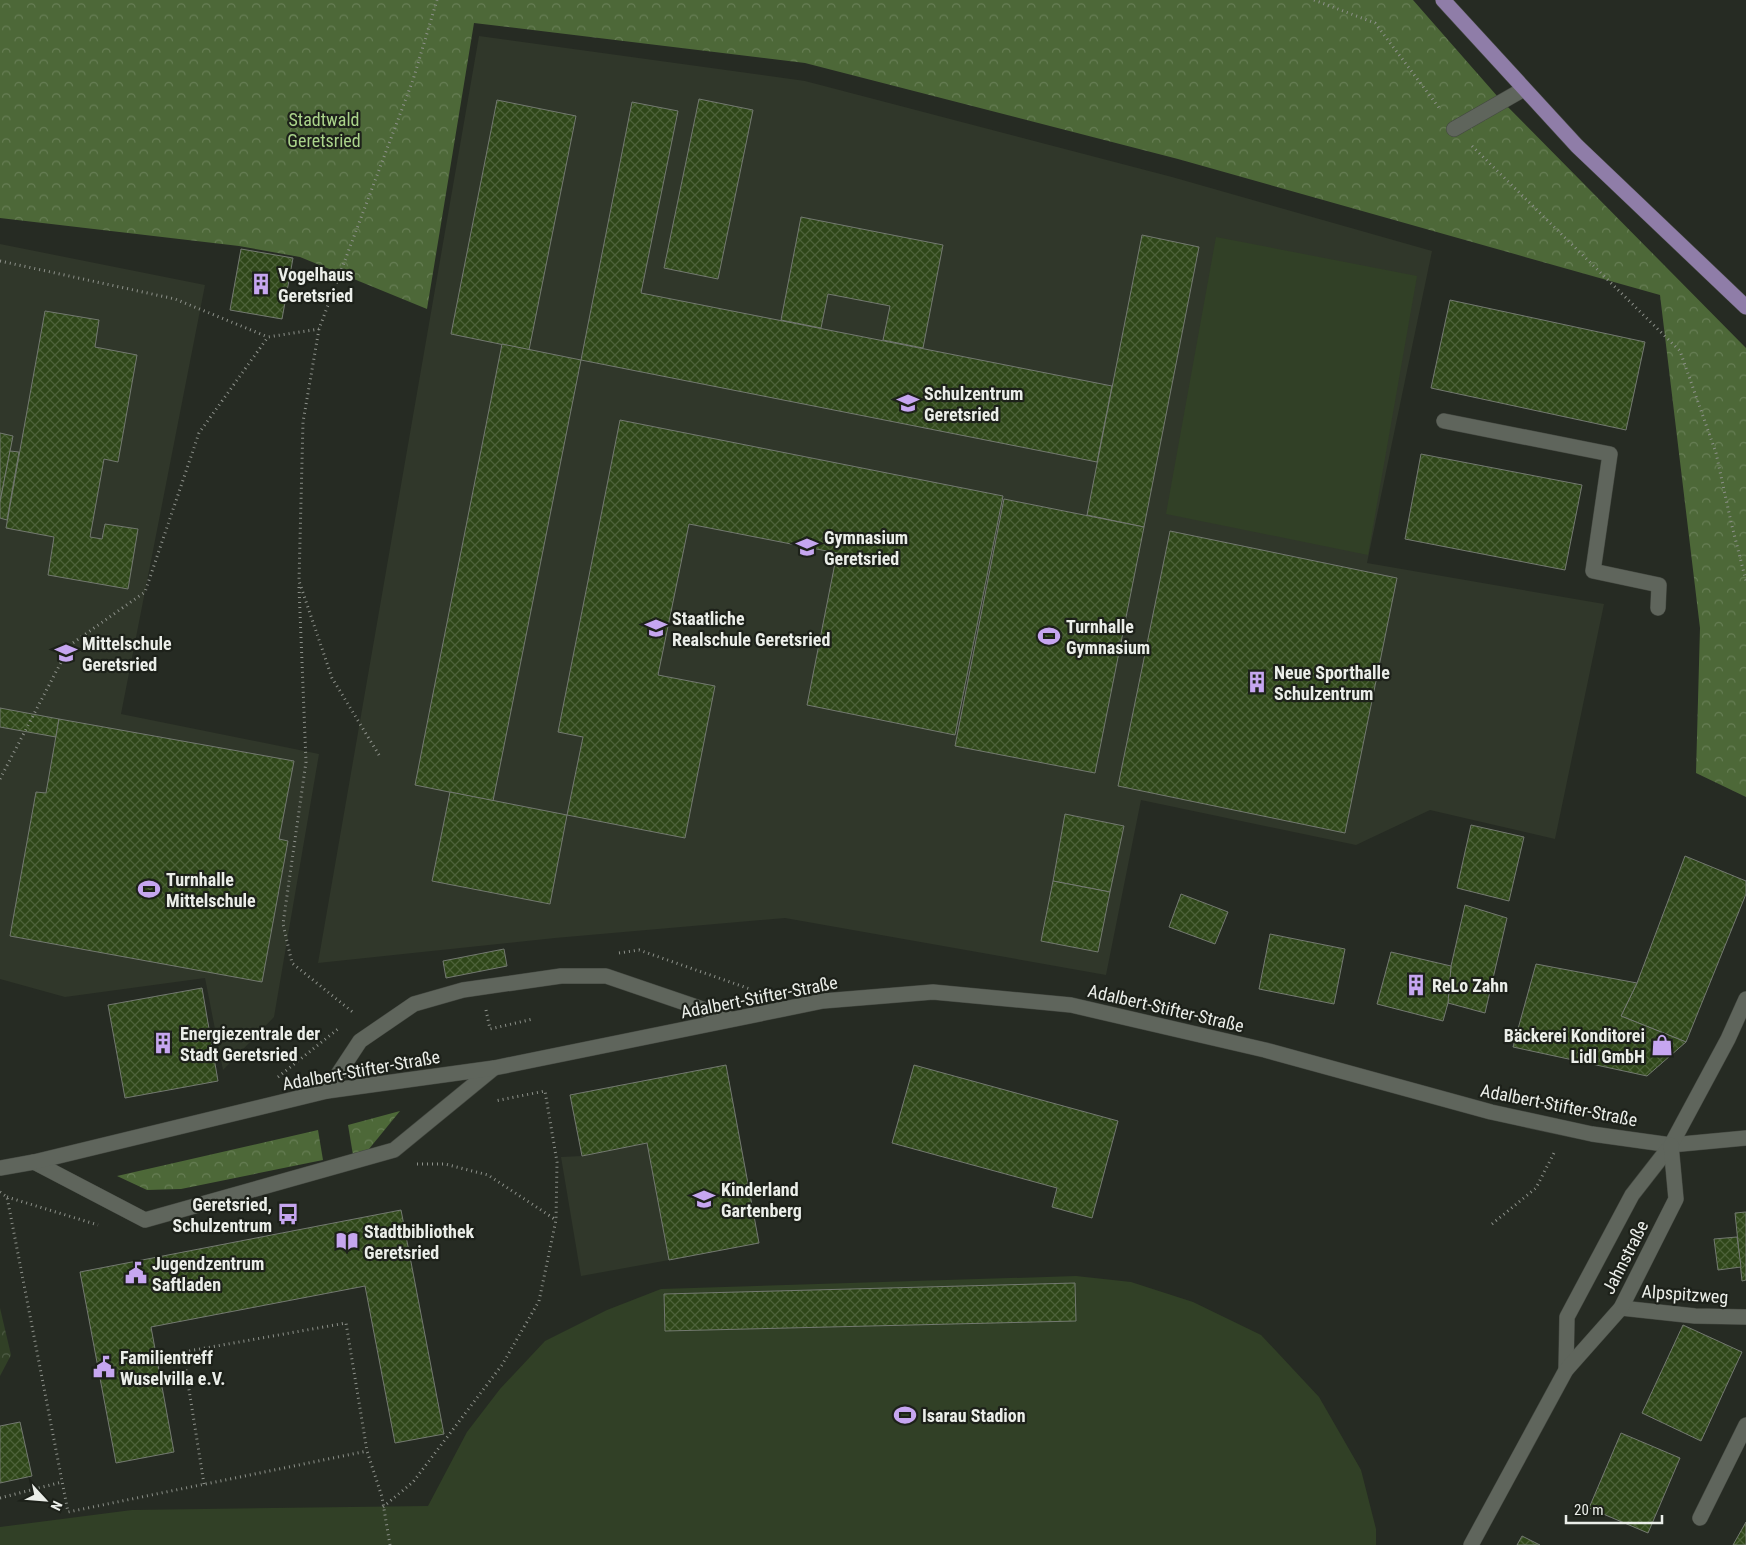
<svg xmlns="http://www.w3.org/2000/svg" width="1746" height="1545" font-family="'Roboto Condensed',sans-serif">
<defs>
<pattern id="forest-crowns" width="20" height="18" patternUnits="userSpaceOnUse" patternTransform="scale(1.25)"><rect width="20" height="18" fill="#4d6838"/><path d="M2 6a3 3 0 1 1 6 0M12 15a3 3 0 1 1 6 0" fill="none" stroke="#677e55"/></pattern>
<pattern id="park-crowns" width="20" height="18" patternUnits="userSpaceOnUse" patternTransform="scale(1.25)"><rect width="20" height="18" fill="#314026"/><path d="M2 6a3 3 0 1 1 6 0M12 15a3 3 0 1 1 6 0" fill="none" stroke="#4f5c46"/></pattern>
<pattern id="building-cross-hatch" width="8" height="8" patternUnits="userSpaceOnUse" patternTransform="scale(1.25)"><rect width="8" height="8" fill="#2f4719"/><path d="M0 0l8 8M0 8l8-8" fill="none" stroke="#4d623a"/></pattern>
</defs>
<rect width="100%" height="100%" fill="#262b23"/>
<g fill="#30372a">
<polygon points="479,36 805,81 1172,177 1432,251 1367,563 1604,604 1555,839 1430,810 1356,845 1141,800 1106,975 785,918 555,938 318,963"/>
<polygon points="0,244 205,285 121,714 319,754 274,1017 223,1070 205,978 65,997 0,979"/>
<polygon points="647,1143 669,1260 581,1276 561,1157 582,1156"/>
</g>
<g fill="#314026">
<polygon points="1216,237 1417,276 1368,555 1166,514"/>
<polygon points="1076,1276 1131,1282 1193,1302 1261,1335 1319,1397 1361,1470 1376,1529 1376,1545 0,1545 0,1527 132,1510 428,1506 467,1432 500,1389 545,1341 607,1310 661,1289"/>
</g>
<g fill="url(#forest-crowns)">
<polygon points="0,0 1413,0 1498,97 1746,348 1746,797 1696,773 1700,628 1660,295 1178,159 805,63 474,23 427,309 300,257 239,246 0,218"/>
<polygon points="400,1111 369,1149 353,1155 348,1125"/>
<polygon points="318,1130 323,1160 181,1189 147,1190 117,1176"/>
</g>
<polygon fill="url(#park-crowns)" points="0,1308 11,1355 0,1376"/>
<g fill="url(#building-cross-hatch)" stroke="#737970">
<polygon points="699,99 753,110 718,279 664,268"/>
<polygon points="497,100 576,116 529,350 451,334"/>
<polygon points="632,102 678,111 641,293 1112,386 1097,462 581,360"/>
<polygon points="801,217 943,245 923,348 883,340 890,306 828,294 821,328 781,320"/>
<polygon points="1142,235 1199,247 1144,527 1087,515"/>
<polygon points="241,249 293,258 282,319 230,310"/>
<polygon points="1450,300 1645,342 1626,430 1431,388"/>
<polygon points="45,311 99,320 95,347 137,355 118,462 104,459 90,537 102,539 105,524 138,529 128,589 48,575 54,537 6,528"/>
<polygon points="502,344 581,360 493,801 415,785"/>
<polygon points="620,420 1003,496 955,735 807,705 837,553 689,524 658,675 715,686 685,838 567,815 583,737 558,732"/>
<polygon points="0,433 13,436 0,502"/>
<polygon points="10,451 19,452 7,520 0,518 0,502"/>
<polygon points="1421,454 1582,485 1565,570 1405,539"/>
<polygon points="1004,499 1144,527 1095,773 955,746"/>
<polygon points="1170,531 1397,578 1345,833 1118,786"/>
<polygon points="0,708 59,719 56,737 0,727"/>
<polygon points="59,719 294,761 279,839 288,841 262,982 10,936 36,792 46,793"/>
<polygon points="450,792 567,815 550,904 432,881"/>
<polygon points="1065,814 1124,826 1110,892 1053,881"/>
<polygon points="1471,825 1524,837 1509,901 1457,888"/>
<polygon points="1685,856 1746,881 1746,894 1686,1042 1621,1016 1637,983"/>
<polygon points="1053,881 1110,892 1098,952 1041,941"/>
<polygon points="1181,894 1228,912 1215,944 1169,927"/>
<polygon points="1465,905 1507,918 1485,1013 1448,1003 1451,966"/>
<polygon points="1270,934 1345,949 1334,1004 1259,989"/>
<polygon points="504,949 507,966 446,978 443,961"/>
<polygon points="1391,952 1451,966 1448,1003 1443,1021 1377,1004"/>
<polygon points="1536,964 1637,983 1621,1016 1686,1042 1647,1076 1513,1047"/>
<polygon points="202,988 218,1081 125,1098 108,1005"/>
<polygon points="726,1065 759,1243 669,1260 647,1143 582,1156 570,1095"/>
<polygon points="914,1065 1118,1121 1092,1218 1052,1207 1057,1188 892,1143"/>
<polygon points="401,1210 444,1434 395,1443 365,1286 151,1327 174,1452 116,1463 80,1272"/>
<polygon points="1746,1212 1746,1280 1742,1281 1735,1213"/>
<polygon points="1737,1237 1741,1267 1718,1270 1714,1239"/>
<polygon points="1075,1283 1076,1321 665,1331 664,1294"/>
<polygon points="1683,1325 1742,1352 1701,1441 1642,1413"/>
<polygon points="20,1422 32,1476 0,1483 0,1426"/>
<polygon points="1621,1433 1680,1458 1648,1533 1589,1508"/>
<polygon points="1746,1522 1746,1545 1733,1545"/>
<polygon points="1522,1536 1540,1545 1517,1545"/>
</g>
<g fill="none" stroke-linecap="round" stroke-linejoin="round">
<g stroke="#444841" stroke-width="16">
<g id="minor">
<polyline points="1454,129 1524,89"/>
<polyline points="1444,421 1610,454 1593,571 1659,585 1658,608"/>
<polyline points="327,1091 360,1041 414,1004 463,990 561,976 606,976 732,1019"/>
<polyline points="34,1162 145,1220 394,1150 494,1068"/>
<polyline points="0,1168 34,1162 327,1091 494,1068 823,1001 933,992 1071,1005 1265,1050 1491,1112 1592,1134 1671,1145 1746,1138"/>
<polyline points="1621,1308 1695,1316 1746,1317"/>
<polyline points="1566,1370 1567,1317 1632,1195 1671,1145 1728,1039 1746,999"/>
<polyline points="1700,1518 1746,1425"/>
<polyline points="1471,1545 1566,1370 1621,1308 1676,1199 1671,1145"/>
</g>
</g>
<g stroke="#444841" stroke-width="16">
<polyline id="major" points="1443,0 1577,146 1746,307"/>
</g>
<g stroke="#8d918a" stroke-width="3" stroke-dasharray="1 4" stroke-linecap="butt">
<polyline points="1314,0 1375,23 1440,109"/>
<polyline points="1472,146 1680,351 1716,453 1731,522 1746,581"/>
<polyline points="0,261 175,299 268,337"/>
<polyline points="299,587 306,762 283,924 292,963 355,1014"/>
<polyline points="379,755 332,678 299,581 303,422 319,329 413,80 437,0"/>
<polyline points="0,779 70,645 145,592 199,433 268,337 319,329"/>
<polyline points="619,953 639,950 750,989"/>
<polyline points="486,1010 490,1029 533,1019"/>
<polyline points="278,1077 338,1029"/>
<polyline points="417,1164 445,1164 488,1175 556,1220"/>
<polyline points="0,1192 7,1197 68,1512 367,1451"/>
<polyline points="7,1197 98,1225"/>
<polyline points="1492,1224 1536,1188 1555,1151"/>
<polyline points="204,1484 183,1352 346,1323 367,1451 382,1497 390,1545"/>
<polyline points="0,1498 62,1482"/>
<polyline points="383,1507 413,1482 502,1365 539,1301 556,1220 557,1162 545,1091 495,1101"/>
</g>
<use href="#minor" stroke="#5f655c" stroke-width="15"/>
<use href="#major" stroke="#8f7da8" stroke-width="15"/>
</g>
<defs>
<g id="building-bare" transform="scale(1.725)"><path d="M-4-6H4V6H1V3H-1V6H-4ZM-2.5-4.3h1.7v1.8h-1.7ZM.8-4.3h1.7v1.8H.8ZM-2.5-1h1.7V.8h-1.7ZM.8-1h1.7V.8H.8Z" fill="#c6a6f0" stroke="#1d211a" stroke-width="2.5" paint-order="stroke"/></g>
<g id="school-bare" transform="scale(1.725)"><path d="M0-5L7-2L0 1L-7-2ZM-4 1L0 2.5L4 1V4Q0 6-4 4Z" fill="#c6a6f0" stroke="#1d211a" stroke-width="2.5" paint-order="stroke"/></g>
<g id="stadium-bare" transform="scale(1.725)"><path d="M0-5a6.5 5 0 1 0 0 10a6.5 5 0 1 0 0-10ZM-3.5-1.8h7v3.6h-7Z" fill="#c6a6f0" stroke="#1d211a" stroke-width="2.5" paint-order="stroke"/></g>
<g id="shop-bare" transform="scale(1.725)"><path d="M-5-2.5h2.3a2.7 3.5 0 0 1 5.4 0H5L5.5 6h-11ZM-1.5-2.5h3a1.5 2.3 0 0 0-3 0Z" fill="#c6a6f0" stroke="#1d211a" stroke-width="2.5" paint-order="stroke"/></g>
<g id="bus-bare" transform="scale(1.725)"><path d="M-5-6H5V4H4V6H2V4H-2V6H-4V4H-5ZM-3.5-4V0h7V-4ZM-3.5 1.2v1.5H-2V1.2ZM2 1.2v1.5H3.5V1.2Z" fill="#c6a6f0" stroke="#1d211a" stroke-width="2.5" paint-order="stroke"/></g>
<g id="library-bare" transform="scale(1.725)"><path d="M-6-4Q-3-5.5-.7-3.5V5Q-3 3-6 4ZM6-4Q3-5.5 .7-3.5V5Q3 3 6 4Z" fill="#c6a6f0" stroke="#1d211a" stroke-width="2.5" paint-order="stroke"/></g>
<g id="civic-bare" transform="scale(1.725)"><path d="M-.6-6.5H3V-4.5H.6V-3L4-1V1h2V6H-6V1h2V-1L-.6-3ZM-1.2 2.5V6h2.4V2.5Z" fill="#c6a6f0" stroke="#1d211a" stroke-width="2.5" paint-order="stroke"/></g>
</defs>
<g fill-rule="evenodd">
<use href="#building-bare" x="261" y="284"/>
<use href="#school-bare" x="908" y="403"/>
<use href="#school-bare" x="807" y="547"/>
<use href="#school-bare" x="656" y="628"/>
<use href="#stadium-bare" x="1049" y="636"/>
<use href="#school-bare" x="66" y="653"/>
<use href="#building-bare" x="1257" y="682"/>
<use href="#stadium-bare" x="149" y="889"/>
<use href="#building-bare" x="1416" y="985"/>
<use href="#building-bare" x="163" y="1043"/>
<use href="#shop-bare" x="1662" y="1045"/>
<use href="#school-bare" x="704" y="1199"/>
<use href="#bus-bare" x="288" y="1214"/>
<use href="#library-bare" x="347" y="1241"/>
<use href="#civic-bare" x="136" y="1273"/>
<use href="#civic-bare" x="104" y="1367"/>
<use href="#stadium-bare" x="905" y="1415"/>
</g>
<g text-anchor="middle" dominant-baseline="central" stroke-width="4.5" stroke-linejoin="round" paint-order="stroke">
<g font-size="18" fill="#abd48b" stroke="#1d211a">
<text x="324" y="119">Stadtwald<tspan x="324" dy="21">Geretsried</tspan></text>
</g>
<g font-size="18" font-weight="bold" fill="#ebeee9" stroke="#1d211a" text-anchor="start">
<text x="278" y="274">Vogelhaus<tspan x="278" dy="21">Geretsried</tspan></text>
<text x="924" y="393">Schulzentrum<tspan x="924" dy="21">Geretsried</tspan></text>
<text x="824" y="537">Gymnasium<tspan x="824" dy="21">Geretsried</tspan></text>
<text x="672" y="618">Staatliche<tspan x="672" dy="21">Realschule Geretsried</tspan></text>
<text x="1066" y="626">Turnhalle<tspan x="1066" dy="21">Gymnasium</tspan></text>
<text x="82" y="643">Mittelschule<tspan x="82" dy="21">Geretsried</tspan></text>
<text x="1274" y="672">Neue Sporthalle<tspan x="1274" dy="21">Schulzentrum</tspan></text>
<text x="166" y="879">Turnhalle<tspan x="166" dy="21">Mittelschule</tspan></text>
<text x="1432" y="985">ReLo Zahn</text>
<text x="180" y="1033">Energiezentrale der<tspan x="180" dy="21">Stadt Geretsried</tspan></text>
<text x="1645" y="1035" text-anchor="end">Bäckerei Konditorei<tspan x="1645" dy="21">Lidl GmbH</tspan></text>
<text x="721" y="1189">Kinderland<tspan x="721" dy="21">Gartenberg</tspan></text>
<text x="272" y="1204" text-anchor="end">Geretsried,<tspan x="272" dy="21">Schulzentrum</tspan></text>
<text x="364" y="1231">Stadtbibliothek<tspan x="364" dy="21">Geretsried</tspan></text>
<text x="152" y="1263">Jugendzentrum<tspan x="152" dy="21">Saftladen</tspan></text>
<text x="120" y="1357">Familientreff<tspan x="120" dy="21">Wuselvilla e.V.</tspan></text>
<text x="922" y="1415">Isarau Stadion</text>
</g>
<g font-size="18" fill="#ebeee9" stroke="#1d211a">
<text transform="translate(759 997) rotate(-11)">Adalbert-Stifter-Straße</text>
<text transform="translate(1166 1008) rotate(13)">Adalbert-Stifter-Straße</text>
<text transform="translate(361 1070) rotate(-10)">Adalbert-Stifter-Straße</text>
<text transform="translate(1559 1105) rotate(11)">Adalbert-Stifter-Straße</text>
<text transform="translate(1625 1257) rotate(-63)">Jahnstraße</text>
<text transform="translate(1685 1294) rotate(4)">Alpspitzweg</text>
</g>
</g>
<g transform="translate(45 1500) rotate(116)" stroke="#1d211a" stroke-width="4" paint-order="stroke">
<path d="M0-4L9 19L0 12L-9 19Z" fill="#ebeee9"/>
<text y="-8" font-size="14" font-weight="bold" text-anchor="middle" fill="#ebeee9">N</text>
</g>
<path d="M1566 1515v8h96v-8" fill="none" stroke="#ebeee9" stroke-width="2.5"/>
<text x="1574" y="1515" font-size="15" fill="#ebeee9" stroke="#1d211a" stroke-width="4" paint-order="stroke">20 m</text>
</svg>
